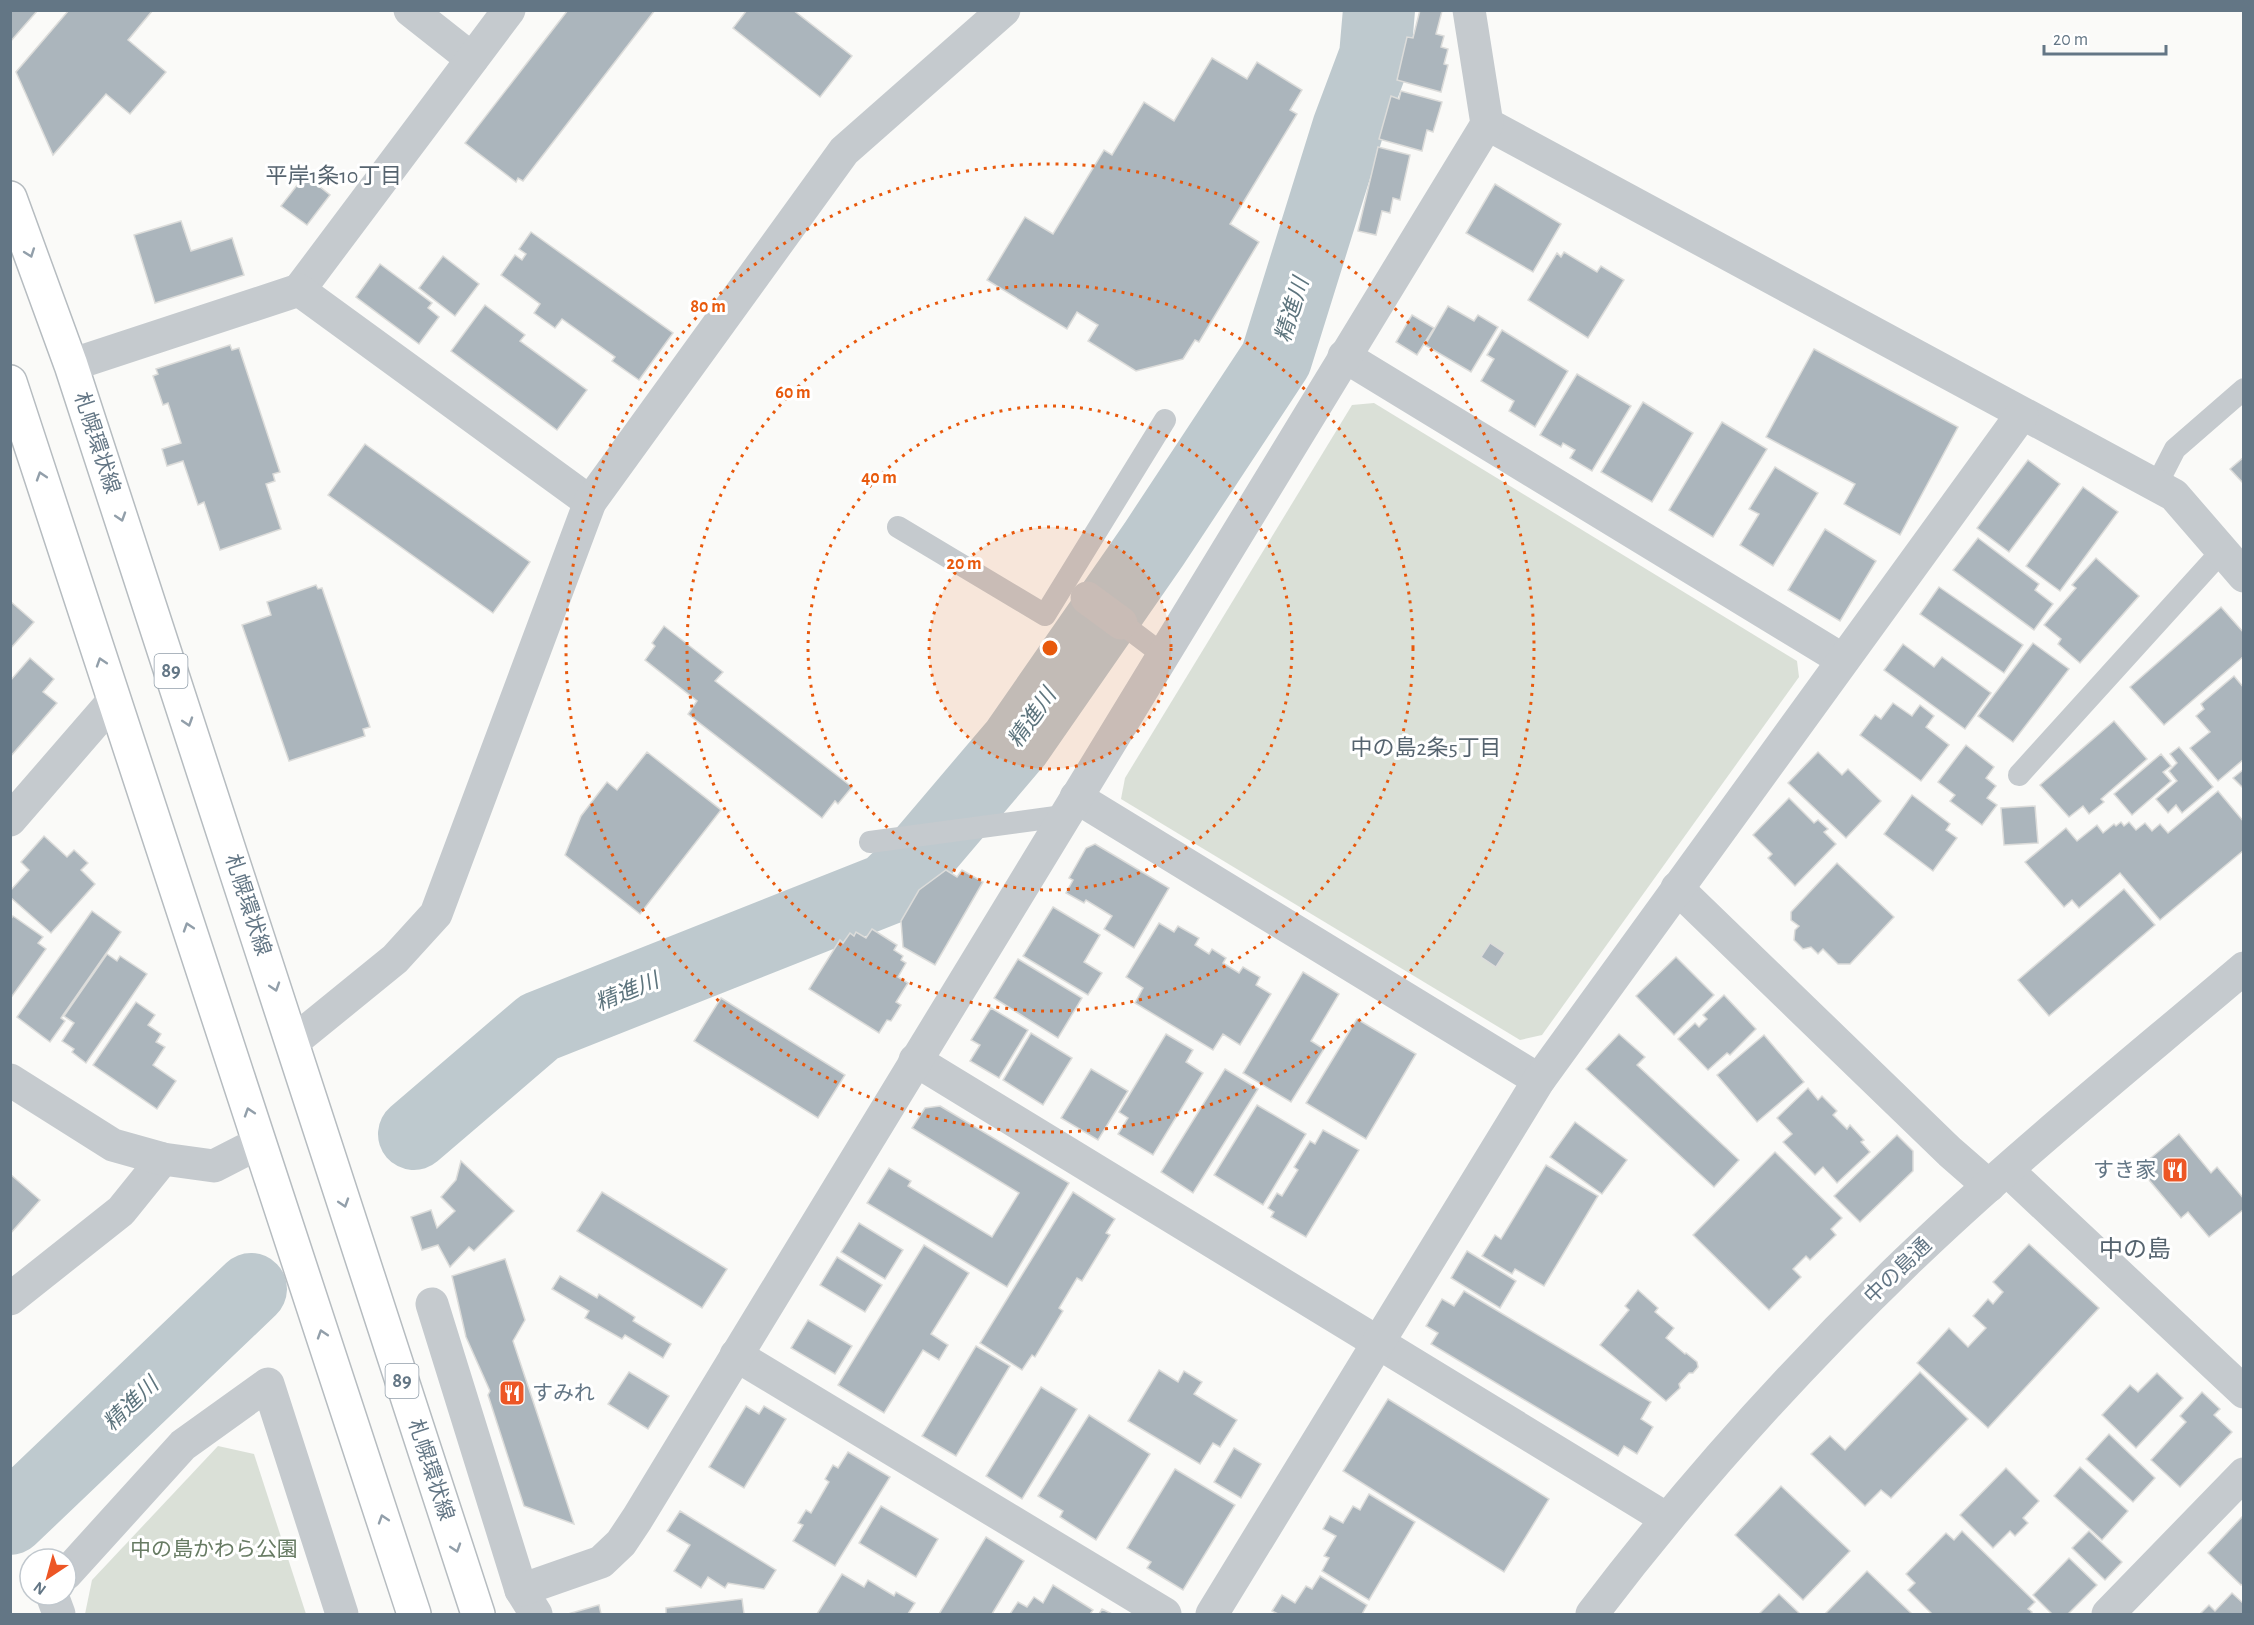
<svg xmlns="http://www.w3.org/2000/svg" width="2254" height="1625" font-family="'Alegreya Sans','Noto Sans JP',sans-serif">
<rect width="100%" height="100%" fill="#fafaf8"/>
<g fill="#dae0d7">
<polygon points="1374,403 1797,661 1799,677 1542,1035 1520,1040 1121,799 1125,778 1352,405"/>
<polygon points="218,1446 254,1454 306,1614 85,1614 92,1580"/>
</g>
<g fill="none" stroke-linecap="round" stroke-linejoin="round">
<g stroke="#bec9ce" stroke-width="72">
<polyline points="414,1134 539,1027 887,889 914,863 1016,743 1154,544 1276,359 1348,128 1375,56 1379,10"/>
<polyline points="10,1519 251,1289"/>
</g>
</g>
<g fill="#abb5bc" stroke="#dcdcda" stroke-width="1.5">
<polygon points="10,10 38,10 10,42"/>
<polygon points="69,10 153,10 128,40 166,72 130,114 106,94 53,155 16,72"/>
<polygon points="568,10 655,10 523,181 518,178 516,182 465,143"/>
<polygon points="747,10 793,10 852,56 820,97 733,28"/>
<polygon points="1420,10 1442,11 1436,34 1444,36 1441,47 1448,49 1444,64 1448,65 1441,92 1397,80 1407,37 1413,38"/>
<polygon points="1212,58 1247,79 1257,62 1302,90 1290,110 1297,114 1230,224 1259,242 1199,342 1195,340 1183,359 1136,371 1088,341 1098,325 1077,312 1067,329 987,280 1025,217 1053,234 1104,150 1112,155 1144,102 1174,121"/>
<polygon points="1401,91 1442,102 1433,132 1427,130 1422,151 1379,139 1391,96 1399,99"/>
<polygon points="1378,147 1410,155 1400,200 1393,198 1390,213 1382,211 1376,235 1358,231"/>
<polygon points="305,175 330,195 307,225 281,206"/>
<polygon points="1495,184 1561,224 1533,272 1466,233"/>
<polygon points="181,221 191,251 232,238 244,275 155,303 134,235"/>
<polygon points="531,232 673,333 639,380 612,361 615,357 562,319 555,328 534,313 540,304 501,275 515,255 522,260 526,254 519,249"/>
<polygon points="1564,252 1597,272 1601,266 1624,280 1588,338 1528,300 1557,253 1561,257"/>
<polygon points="443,256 479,284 455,316 419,288"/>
<polygon points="380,264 432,303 428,308 439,317 419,344 356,297"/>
<polygon points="485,305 525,335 520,341 587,390 557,430 451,351"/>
<polygon points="1448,306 1474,321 1478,315 1498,327 1471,372 1425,345"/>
<polygon points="1412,315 1434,328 1417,355 1396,342"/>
<polygon points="1502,330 1568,371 1535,427 1509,411 1514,401 1481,381 1494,359 1487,355"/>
<polygon points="230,345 232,350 239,348 280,472 273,474 275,481 266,484 281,529 220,550 204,502 198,505 183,461 167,466 162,449 181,443 168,403 163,405 153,376 158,374 156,369"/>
<polygon points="1814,349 1958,427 1900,535 1844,504 1855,484 1766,437"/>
<polygon points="1577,374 1631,406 1592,471 1570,458 1575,450 1563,443 1561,447 1540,435"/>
<polygon points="1643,402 1693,433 1652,502 1601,472"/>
<polygon points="1722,422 1767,449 1713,537 1669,510"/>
<polygon points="365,444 530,562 493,613 328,495"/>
<polygon points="2244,457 2244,484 2230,469"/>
<polygon points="2028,460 2060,484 2009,552 1977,528"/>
<polygon points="1775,467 1818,493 1773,566 1740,545 1759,514 1749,509"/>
<polygon points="2083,487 2118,512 2060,591 2026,566"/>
<polygon points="1825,529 1876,561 1840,621 1788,590"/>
<polygon points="1978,538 2039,584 2035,590 2053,604 2034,630 1953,570"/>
<polygon points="2096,558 2139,596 2080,663 2058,644 2061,639 2044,625 2076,588 2072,585"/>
<polygon points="316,585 318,589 322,588 370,727 363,729 365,736 289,761 242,625 271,615 267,602"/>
<polygon points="1939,587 2023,645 2004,673 1920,614"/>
<polygon points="10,601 34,622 10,649"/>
<polygon points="2221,607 2244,633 2244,656 2164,725 2130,687"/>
<polygon points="664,626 723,672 715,681 852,787 838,804 835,801 822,818 688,714 697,701 645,660 655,646 652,643"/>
<polygon points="2033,643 2069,669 2013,742 1978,716"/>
<polygon points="1903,644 1934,667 1942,657 1991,693 1965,729 1884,670"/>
<polygon points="30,658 54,679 43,692 57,703 10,757 10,681"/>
<polygon points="2234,676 2244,688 2244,759 2218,781 2190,748 2210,732 2196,716 2204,709 2201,704"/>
<polygon points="1893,703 1912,716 1920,705 1934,716 1926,727 1949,745 1921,781 1860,735 1875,715 1881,719"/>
<polygon points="2114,721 2147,759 2101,799 2104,802 2089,814 2083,806 2069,817 2040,785"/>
<polygon points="1966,745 1994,767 1986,778 1996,786 1987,798 1997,805 1982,825 1950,801 1955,795 1938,782"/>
<polygon points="2179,747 2213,787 2182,813 2176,805 2168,813 2156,799 2177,781 2169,771 2177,763 2170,754"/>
<polygon points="647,752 721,810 640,914 565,855 581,816 607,782 617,790"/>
<polygon points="1818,752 1842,775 1848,769 1881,801 1846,838 1788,783"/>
<polygon points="2161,754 2171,766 2163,772 2171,781 2132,815 2114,794"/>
<polygon points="2244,769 2244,789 2233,778"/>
<polygon points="2218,791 2244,822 2244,850 2160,920 2120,873 2079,908 2072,900 2064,907 2025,862 2066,828 2077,841 2097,825 2103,833 2114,824 2116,826 2121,822 2124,826 2129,822 2136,830 2145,823 2152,831 2160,824 2168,833"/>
<polygon points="1912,795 1950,824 1946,830 1957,838 1933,871 1884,834"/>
<polygon points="1789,798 1814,823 1818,820 1828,829 1824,832 1836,844 1795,886 1768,858 1772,854 1753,835"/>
<polygon points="2035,806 2038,843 2004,845 2001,808"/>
<polygon points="44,836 67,857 74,850 88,863 81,870 95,884 51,933 10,897 10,891 29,870 21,862"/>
<polygon points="1095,844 1169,888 1134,948 1104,929 1112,916 1086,900 1084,903 1066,893 1073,880 1069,878 1086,848"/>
<polygon points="1837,863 1894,917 1850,964 1838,964 1823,949 1818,954 1811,947 1803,949 1794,940 1795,930 1799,926 1791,920 1791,912"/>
<polygon points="946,870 957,877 962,870 983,882 935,965 903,947 901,921 919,890"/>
<polygon points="2124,889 2155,925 2049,1016 2018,980"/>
<polygon points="1053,907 1100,935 1084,962 1102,973 1088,995 1023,956"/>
<polygon points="92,911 121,932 61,1018 65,1021 50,1042 17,1017"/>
<polygon points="13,916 43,937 38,943 46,949 10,999 10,920"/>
<polygon points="1159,923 1174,932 1178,926 1199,938 1195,945 1209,954 1212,949 1226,958 1223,963 1239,973 1243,967 1260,977 1256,985 1271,994 1240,1045 1223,1034 1213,1050 1135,1003 1143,988 1126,977"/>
<polygon points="872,929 897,945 894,950 903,956 901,960 906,963 898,977 908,983 896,1002 901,1005 891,1021 887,1020 879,1033 809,989 840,940 843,943 850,933 854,936 856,932 866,938"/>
<polygon points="1490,943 1505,953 1496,967 1481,957"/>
<polygon points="107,954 117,961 120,956 147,974 86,1063 72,1052 74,1049 62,1041 74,1023 64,1016"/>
<polygon points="1676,957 1714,995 1674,1035 1636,996"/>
<polygon points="1018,959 1082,998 1058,1038 994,998"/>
<polygon points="1303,972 1339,994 1311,1041 1324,1049 1291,1102 1243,1073"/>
<polygon points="1724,995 1756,1029 1730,1055 1727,1053 1708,1070 1678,1039 1695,1023 1699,1027 1707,1019 1703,1015"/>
<polygon points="721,998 845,1075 818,1118 694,1041"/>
<polygon points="136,1002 155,1015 148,1025 161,1034 156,1042 165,1047 153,1065 176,1081 157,1109 93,1065"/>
<polygon points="991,1008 1028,1030 999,1078 970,1061 980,1045 971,1040"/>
<polygon points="1357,1019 1416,1054 1366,1139 1306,1103"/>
<polygon points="1031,1033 1072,1058 1043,1105 1003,1080"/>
<polygon points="1166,1034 1193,1050 1186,1062 1203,1073 1153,1155 1118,1134 1128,1118 1119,1112"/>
<polygon points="1619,1034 1645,1057 1637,1065 1739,1160 1714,1187 1586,1069"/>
<polygon points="1764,1035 1804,1082 1757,1122 1717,1075"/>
<polygon points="1091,1069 1128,1091 1098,1140 1061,1118"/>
<polygon points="1225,1069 1258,1089 1193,1193 1161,1172"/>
<polygon points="1808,1088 1818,1100 1822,1096 1837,1111 1833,1115 1847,1129 1850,1125 1864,1140 1861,1142 1870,1152 1837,1183 1823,1167 1815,1175 1783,1142 1792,1134 1777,1118"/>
<polygon points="1257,1105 1306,1134 1263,1205 1214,1175"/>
<polygon points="940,1106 1069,1183 1007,1287 867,1203 889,1168 911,1181 908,1186 992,1237 1019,1193 912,1128 925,1108"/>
<polygon points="1575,1122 1627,1160 1602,1194 1550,1157"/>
<polygon points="1323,1130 1359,1150 1306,1237 1271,1217 1274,1212 1268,1208 1277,1193 1282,1196 1298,1170 1294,1167 1310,1141 1315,1144"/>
<polygon points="2179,1134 2211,1173 2217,1167 2244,1199 2244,1209 2209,1237 2188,1212 2181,1218 2139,1168"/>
<polygon points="1897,1135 1913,1151 1913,1171 1860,1222 1834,1196"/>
<polygon points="1775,1152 1842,1218 1831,1229 1836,1235 1810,1260 1806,1256 1793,1269 1801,1277 1769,1310 1693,1235"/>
<polygon points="461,1161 514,1211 474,1251 469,1247 450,1267 438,1245 422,1250 411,1217 431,1210 437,1228 455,1211 441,1197 456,1180"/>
<polygon points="1546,1165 1598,1196 1544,1286 1515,1269 1512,1274 1482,1256 1495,1235 1501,1239"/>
<polygon points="10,1174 40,1200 10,1234"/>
<polygon points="602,1192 727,1269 702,1308 577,1231"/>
<polygon points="1073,1192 1115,1219 1106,1233 1110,1235 1082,1281 1077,1278 1059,1308 1063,1311 1035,1357 1032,1355 1022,1370 980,1343"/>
<polygon points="859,1223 903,1250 885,1279 841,1252"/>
<polygon points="2029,1244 2099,1308 1988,1428 1917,1363 1949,1328 1968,1347 1986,1328 1973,1316 1988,1299 1993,1304 2003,1292 1993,1282"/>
<polygon points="924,1245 969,1273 931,1334 948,1345 939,1360 923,1350 884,1413 838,1385"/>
<polygon points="1467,1251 1516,1281 1500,1308 1451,1278"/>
<polygon points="837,1257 882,1285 865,1312 820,1285"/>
<polygon points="505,1259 525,1320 513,1341 574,1524 524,1506 488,1395 490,1391 466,1337 452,1276"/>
<polygon points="560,1276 597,1298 599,1294 635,1317 633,1321 671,1344 663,1358 625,1335 622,1339 585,1318 589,1311 552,1289"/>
<polygon points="1638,1290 1658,1308 1655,1312 1674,1328 1666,1338 1685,1354 1686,1353 1697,1362 1698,1367 1693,1373 1689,1373 1679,1384 1680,1388 1666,1401 1600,1345 1629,1310 1625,1306"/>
<polygon points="1464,1291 1651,1402 1641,1419 1653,1427 1637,1454 1624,1446 1618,1456 1431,1344 1438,1333 1426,1326 1442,1299 1454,1306"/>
<polygon points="808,1320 852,1346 835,1374 791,1348"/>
<polygon points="976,1346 1010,1366 956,1456 922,1436"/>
<polygon points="1159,1370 1178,1382 1184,1371 1202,1382 1194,1394 1237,1420 1220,1447 1213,1443 1200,1464 1128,1421"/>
<polygon points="629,1372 669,1396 648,1429 608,1404"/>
<polygon points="1920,1372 1968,1419 1891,1498 1881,1490 1865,1506 1811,1454 1830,1436 1845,1450"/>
<polygon points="2157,1373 2183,1398 2136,1448 2102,1415 2130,1385 2138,1392"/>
<polygon points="1041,1387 1077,1409 1022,1499 986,1476"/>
<polygon points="2202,1392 2220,1409 2214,1415 2232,1432 2180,1487 2151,1460 2186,1422 2180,1416"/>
<polygon points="1388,1399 1549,1499 1504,1572 1343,1471"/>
<polygon points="746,1406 759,1414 764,1406 786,1419 744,1488 709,1467"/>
<polygon points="1089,1415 1150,1454 1096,1540 1060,1517 1063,1511 1038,1496"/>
<polygon points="2109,1434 2155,1478 2133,1502 2086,1459"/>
<polygon points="1234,1448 1261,1464 1241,1498 1214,1482"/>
<polygon points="848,1452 890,1477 835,1566 793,1541 803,1525 798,1523 806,1510 811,1513 829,1482 825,1479 833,1465 838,1468"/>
<polygon points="2080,1467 2128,1511 2102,1540 2054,1496"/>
<polygon points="2006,1468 2039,1501 2023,1518 2028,1523 2015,1536 2010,1531 1993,1548 1960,1515"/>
<polygon points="1175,1469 1235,1505 1183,1590 1147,1568 1151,1562 1127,1548"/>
<polygon points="1781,1486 1850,1551 1803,1600 1735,1535"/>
<polygon points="1369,1494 1415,1522 1369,1600 1322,1571 1329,1558 1324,1556 1336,1536 1323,1529 1330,1516 1343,1523 1353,1506 1360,1510"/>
<polygon points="881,1506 938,1539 916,1577 859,1543"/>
<polygon points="680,1511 776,1570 764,1589 728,1583 725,1588 708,1577 701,1588 674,1571 690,1545 667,1531"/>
<polygon points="2244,1515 2244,1583 2241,1585 2208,1553"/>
<polygon points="1962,1531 2035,1602 2028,1609 2032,1612 2030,1614 1932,1614 1908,1590 1915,1583 1906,1574 1946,1533 1954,1540"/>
<polygon points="2089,1531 2122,1562 2105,1580 2072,1548"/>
<polygon points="986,1537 1024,1561 992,1614 939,1614"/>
<polygon points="2069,1558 2097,1585 2068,1614 2052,1614 2033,1595"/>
<polygon points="1867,1571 1912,1614 1825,1614"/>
<polygon points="842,1574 864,1587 868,1580 894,1596 896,1592 915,1603 908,1614 817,1614"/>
<polygon points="1320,1576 1367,1605 1362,1614 1278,1614 1272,1611 1282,1595 1295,1603 1306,1586 1312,1589"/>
<polygon points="1053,1585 1093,1610 1090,1614 1010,1614 1018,1602 1027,1607 1034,1597 1043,1603"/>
<polygon points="2232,1593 2244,1604 2244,1614 2200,1614 2209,1605 2215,1611"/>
<polygon points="1779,1594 1800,1614 1759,1614"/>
<polygon points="742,1599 744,1614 666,1614 666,1608"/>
<polygon points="599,1605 601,1614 568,1614"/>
<polygon points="1102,1609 1112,1614 1099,1614"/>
</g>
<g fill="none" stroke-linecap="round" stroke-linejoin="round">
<g stroke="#b6bcc0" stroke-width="36">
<g id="primary">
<polyline points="10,198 71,365 478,1614"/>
<polyline points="10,382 414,1614"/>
</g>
</g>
<g stroke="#c5cace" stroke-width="22">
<polyline points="2156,486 2175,449 2244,389"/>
<polyline points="898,527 1045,615 1165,420"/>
<polyline points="1121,623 1162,654"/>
<polyline points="2019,775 2222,551"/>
<polyline points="870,842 1063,816"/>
</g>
<g stroke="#c5cace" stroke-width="33">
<polyline points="410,10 472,59"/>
<polyline points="1487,124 2174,495 2244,576"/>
<polyline points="299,290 509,10"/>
<polyline points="1344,356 1843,660"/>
<polyline points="71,365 299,290 590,502"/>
<polyline points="1087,598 1121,623"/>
<polyline points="1076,797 1539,1080"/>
<polyline points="10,820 114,700"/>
<polyline points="1677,888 1950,1152 1989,1186"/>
<polyline points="293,1042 395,959 436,914 590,502 844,151 1004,10"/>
<polyline points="915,1060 1667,1519"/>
<polyline points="2007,1170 2244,1392"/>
<polyline points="10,1299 121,1211 163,1159"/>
<polyline points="432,1304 521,1590 536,1614"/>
<polyline points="736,1355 1165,1614"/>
<polyline points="66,1574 183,1445 268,1384 342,1614"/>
<polyline points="521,1590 601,1562 621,1543 637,1519 1487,124 1469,10"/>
<polyline points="52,1595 59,1614"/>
<polyline points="1212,1614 1539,1080 2022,414"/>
<polyline points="2108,1614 2244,1474"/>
</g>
<g stroke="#c5cace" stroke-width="33">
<polyline points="10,1080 113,1145 163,1159 214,1166 259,1143"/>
<path d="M1592,1614C1687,1489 1792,1372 1905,1263C2013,1159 2130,1065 2244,968"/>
</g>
<use href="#primary" stroke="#fff" stroke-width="33"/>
</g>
<defs><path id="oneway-chevron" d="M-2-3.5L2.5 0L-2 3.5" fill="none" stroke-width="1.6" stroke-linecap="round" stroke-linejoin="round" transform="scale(1.5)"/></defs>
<g stroke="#929faa">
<use href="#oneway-chevron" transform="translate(30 253) rotate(70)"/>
<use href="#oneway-chevron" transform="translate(41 476) rotate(-108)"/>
<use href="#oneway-chevron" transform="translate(121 517) rotate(72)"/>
<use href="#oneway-chevron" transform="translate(101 662) rotate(-108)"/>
<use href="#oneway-chevron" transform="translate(188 722) rotate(72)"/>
<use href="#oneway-chevron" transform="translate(188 927) rotate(-108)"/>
<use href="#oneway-chevron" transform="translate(275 987) rotate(72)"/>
<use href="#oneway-chevron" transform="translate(249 1112) rotate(-108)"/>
<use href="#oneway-chevron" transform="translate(344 1203) rotate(72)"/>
<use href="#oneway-chevron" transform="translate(322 1334) rotate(-108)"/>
<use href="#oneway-chevron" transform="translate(383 1519) rotate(-108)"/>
<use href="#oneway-chevron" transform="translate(456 1548) rotate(72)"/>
</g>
<circle cx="1050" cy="648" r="121" fill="#e8590c" fill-opacity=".12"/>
<g fill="none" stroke="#e8590c" stroke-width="3" stroke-dasharray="3 6">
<circle cx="1050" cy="648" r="121"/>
<circle cx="1050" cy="648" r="242"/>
<circle cx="1050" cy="648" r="363"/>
<circle cx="1050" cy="648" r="484"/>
</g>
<defs>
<g id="restaurant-square" transform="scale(1.35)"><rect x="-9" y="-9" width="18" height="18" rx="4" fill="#ed5625" stroke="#fff"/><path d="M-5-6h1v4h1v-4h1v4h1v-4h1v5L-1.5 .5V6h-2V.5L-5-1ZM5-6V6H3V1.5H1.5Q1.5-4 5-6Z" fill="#fff"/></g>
</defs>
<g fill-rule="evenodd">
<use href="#restaurant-square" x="2175" y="1170"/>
<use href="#restaurant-square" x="512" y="1393"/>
</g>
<g text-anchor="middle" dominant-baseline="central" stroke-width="6" stroke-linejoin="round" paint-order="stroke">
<g fill="#fff" stroke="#929faa" stroke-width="1.5">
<rect x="154.5" y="654" width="33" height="34" rx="4.5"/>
<rect x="385.5" y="1364" width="33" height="34" rx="4.5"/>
</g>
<g font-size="20" font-weight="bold" fill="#637685">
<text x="171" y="671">89</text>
<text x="402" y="1381">89</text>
</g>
<g font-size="21" fill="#637685" stroke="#fff">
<text transform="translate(97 443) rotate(72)">札幌環状線</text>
<text transform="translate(248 905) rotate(72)">札幌環状線</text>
<text transform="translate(1898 1271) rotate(-44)">中の島通</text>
<text transform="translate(431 1470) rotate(72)">札幌環状線</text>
</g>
<g font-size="21" fill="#637685" stroke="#fff" text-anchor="end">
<text x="2156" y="1170">すき家</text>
<text x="532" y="1393" text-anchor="start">すみれ</text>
</g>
<g font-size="21" fill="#677b63" stroke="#fff">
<text x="214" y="1549">中の島かわら公園</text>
</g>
<g font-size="22" fill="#56646f" stroke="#fff">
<text x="334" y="176">平岸1条10丁目</text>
<text x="1426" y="748">中の島2条5丁目</text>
</g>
<g font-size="22" font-style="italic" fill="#5e757e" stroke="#fff">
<text transform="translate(1292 310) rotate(-73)">精進川</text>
<text transform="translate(1032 718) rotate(-55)">精進川</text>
<text transform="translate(627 992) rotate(-22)">精進川</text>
<text transform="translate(131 1404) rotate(-44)">精進川</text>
</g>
<g font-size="24" fill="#56646f" stroke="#fff">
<text x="2135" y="1250">中の島</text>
</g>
</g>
<circle cx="1050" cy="648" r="9" fill="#e8590c" stroke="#fff" stroke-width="3"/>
<g font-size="18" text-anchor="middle" font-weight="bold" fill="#e8590c" stroke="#fff" stroke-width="6" stroke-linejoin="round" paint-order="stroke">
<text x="708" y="312">80 m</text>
<text x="793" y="398">60 m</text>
<text x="879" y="483">40 m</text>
<text x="964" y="569">20 m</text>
</g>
<rect width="2254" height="1625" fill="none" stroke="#637685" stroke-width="24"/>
<g transform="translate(48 1577) rotate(216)"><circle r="28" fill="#ffffff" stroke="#c1c8ce" stroke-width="1.5"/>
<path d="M0-4.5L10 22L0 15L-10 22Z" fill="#ed5625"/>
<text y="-9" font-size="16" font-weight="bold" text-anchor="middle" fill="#637685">N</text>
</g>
<path d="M2044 45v9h122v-9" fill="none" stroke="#637685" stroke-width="3"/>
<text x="2053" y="45" font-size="18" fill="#637685" stroke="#ffffff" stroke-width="4.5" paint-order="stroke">20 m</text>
</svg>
